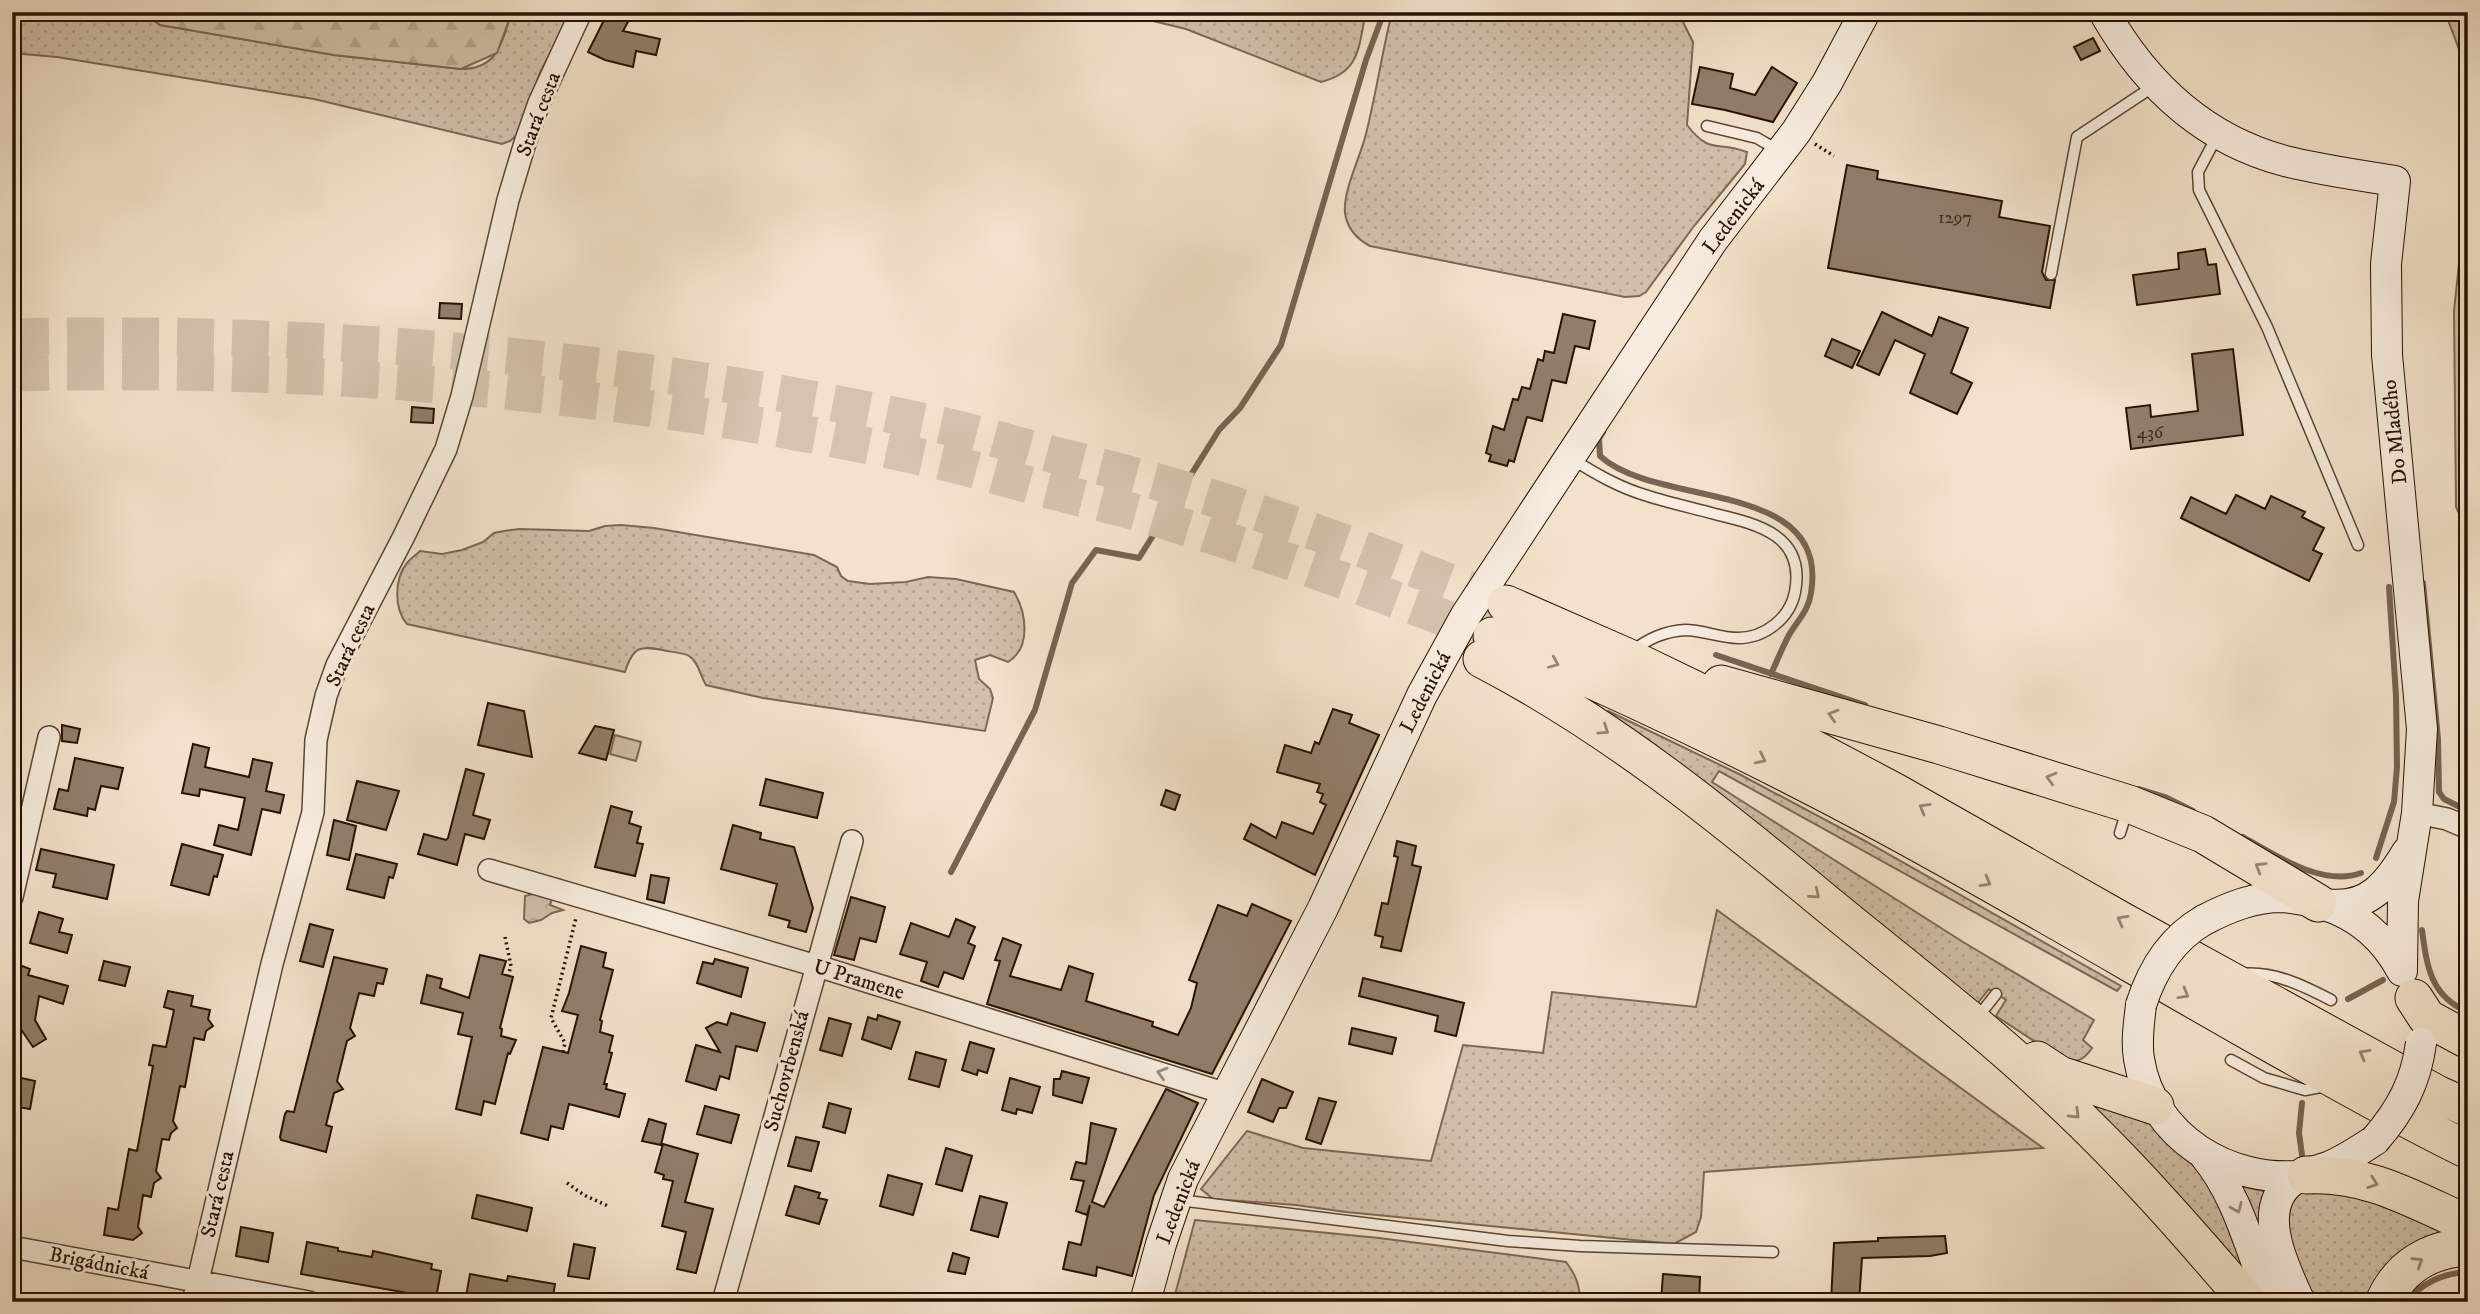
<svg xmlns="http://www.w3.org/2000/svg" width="2480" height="1314" font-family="'IM FELL DW Pica',serif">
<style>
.grass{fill:url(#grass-dots);stroke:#7c6856;stroke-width:2}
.forest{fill:url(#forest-firs);stroke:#7c6856;stroke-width:2}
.park{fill:url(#park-crowns);stroke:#7c6856;stroke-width:2}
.garden{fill:#d0bfa9;stroke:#7c6856;stroke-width:2}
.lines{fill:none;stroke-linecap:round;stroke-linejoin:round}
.stream{stroke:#786452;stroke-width:6}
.building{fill:#917e6b;stroke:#281203;stroke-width:2}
.motorway-tunnel{stroke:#d4c3ad;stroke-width:37;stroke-dasharray:37 18;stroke-linecap:butt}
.service-casing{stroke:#5a4635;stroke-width:13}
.minor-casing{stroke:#5a4635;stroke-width:24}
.secondary-casing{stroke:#281203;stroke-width:32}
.motorway-casing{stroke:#281203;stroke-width:39}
.path{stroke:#281203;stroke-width:3.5;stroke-dasharray:2 3.5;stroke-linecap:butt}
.service{stroke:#f7ecdd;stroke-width:10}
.minor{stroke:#f7ecdd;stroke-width:21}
.secondary{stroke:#f7ecdd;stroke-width:30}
.motorway{stroke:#f2e2cb;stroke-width:37}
.secondary-bridge-casing{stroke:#281203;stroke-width:32;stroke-linecap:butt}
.secondary-bridge{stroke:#f7ecdd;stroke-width:30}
.oneway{stroke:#978471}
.oneway2{stroke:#9a8a7b}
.labels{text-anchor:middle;stroke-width:6;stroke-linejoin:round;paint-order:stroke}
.number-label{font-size:18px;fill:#422d1d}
.street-label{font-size:21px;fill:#281203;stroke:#f7ecdd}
</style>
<defs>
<pattern id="grass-dots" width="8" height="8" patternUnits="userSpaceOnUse" patternTransform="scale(1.75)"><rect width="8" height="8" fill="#d0bfa9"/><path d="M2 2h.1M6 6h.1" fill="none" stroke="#b3a390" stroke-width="1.8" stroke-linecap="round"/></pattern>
<pattern id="forest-firs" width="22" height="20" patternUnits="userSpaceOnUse" patternTransform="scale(1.75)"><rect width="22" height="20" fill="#d0bfa9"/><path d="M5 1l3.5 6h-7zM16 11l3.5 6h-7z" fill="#b3a390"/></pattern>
<pattern id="park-crowns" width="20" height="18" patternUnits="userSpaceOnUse" patternTransform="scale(1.75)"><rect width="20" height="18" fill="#d0bfa9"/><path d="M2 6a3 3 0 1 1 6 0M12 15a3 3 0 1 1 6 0" fill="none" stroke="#b3a390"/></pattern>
</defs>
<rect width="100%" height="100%" fill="#f2e2cb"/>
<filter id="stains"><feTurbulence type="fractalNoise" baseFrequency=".00286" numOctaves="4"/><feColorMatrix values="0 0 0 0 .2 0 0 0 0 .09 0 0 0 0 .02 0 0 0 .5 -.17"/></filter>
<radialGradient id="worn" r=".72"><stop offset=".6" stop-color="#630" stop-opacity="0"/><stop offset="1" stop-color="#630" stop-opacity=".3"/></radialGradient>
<path class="grass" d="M12 12H143L160 25 334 55 461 69C499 69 501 42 512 12H571L540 73 516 136 510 141 502 144 314 99 57 57 12 53Z
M1116 12H1366C1358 47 1361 72 1321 82L1186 29Z
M1392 12H1678L1693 42 1687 125C1711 156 1716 140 1747 152L1745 164 1694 226 1646 292 1639 296 1625 297 1370 246C1357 239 1347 228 1345 213 1343 190 1360 158 1366 134 1376 94 1382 53 1392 12Z
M2445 12H2468V74L2465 65Z
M2468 178V533L2456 507 2454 311Z
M621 525 654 528 814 555 837 567 841 576 848 581 870 584 906 582 928 577 956 579 1014 592C1026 612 1032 647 1008 662L990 655 975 660 979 679 990 689 993 698 985 731 763 698 706 685C701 677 698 661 689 656 684 653 673 652 667 651 640 645 633 646 625 672L407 624C394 609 394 579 407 563 410 559 416 555 420 551L442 554 462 550 483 542 494 533 504 531 519 529 589 531 605 526Z
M1608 711 1741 775 1865 841 2121 986 2117 991 1719 771 1712 782 1963 942 2094 1020 2083 1040 2092 1048C2084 1060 2077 1063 2063 1060L1996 1016 2006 1000 1989 989 1977 1004 1604 718Z
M1717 910 2043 1148 1704 1172 1701 1217 1696 1232 1674 1244 1346 1212 1296 1205 1213 1199 1201 1189 1247 1131 1303 1148 1431 1161 1463 1045 1543 1053 1552 992 1696 1007Z
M2072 1091 2147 1119 2165 1141 2201 1172 2215 1189 2252 1279Z
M2235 1185 2273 1193 2280 1275Z
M2331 1187 2453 1225 2367 1302H2318L2313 1294 2305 1298 2284 1211 2299 1193Z
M1195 1220 1379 1238 1566 1262C1576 1275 1580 1286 1580 1302H1173Z"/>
<path class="forest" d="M143 12H512L497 53 461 69 334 55 160 25Z"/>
<path class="park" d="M536 893 552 899 550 905 563 910 552 913 541 920 529 923 524 919 525 896Z"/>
<path class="garden" d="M615 735 641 742 636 761 610 754Z"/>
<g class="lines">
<path class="stream" d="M1603 432 1599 438 1600 456C1658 509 1830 478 1811 593 1809 610 1797 621 1789 635 1782 648 1777 661 1771 674
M2423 583 2438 739 2439 792 2444 799 2468 811
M1716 655 1865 705
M2139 789 2165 797 2193 811
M2243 837C2276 856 2323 887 2361 873
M2376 858 2394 802 2397 767 2396 696 2389 587
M951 872 1035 710 1072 583 1096 550 1139 558 1219 430 1240 408 1281 345 1366 60 1384 12
M2422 930C2427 966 2430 996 2468 1012
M2348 999 2383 980
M2302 1103 2299 1133 2302 1155
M2406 1302C2421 1283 2444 1273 2468 1272"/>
</g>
<path class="building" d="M606 16 629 20 623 31 660 39 656 55 636 51 633 67 605 60 588 52Z
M2093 38 2100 51 2081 60 2074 47Z
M1700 67 1733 74 1730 88 1755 95 1772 67 1797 83 1773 122 1725 110 1692 104Z
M1847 165 1878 171 1877 179 2002 201 1999 217 2050 226 2042 272 2046 280H2055L2050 308 1828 268Z
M2205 249 2208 265 2216 264 2220 294 2137 305 2133 275 2179 269 2178 253Z
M440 303 462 304 461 319 439 318Z
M1882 312 1932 336 1939 317 1968 328 1951 373 1972 383 1957 414 1910 393 1925 354 1895 340 1879 375 1857 365Z
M1563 314 1595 321 1589 349 1575 346 1566 383 1552 380 1542 421 1527 417 1514 462 1509 460 1507 466 1489 461 1491 455 1486 453 1493 426 1504 430 1513 399 1518 400 1522 387 1530 389 1538 359 1543 361 1545 351 1554 353Z
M1832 339 1860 351 1852 368 1825 356Z
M2233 349 2243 435 2131 449 2126 408 2150 405 2151 417 2198 411 2192 354Z
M412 407 434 409 433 423 411 422Z
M2236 495 2265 509 2271 496 2305 512 2302 517 2324 528 2313 550 2322 554 2309 581 2181 518 2191 497 2226 514Z
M488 703 524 711 532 757 478 745Z
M1333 709 1352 715 1349 723 1379 735 1315 875 1244 839 1251 824 1276 838 1282 822 1313 834 1326 805 1320 802 1323 794 1317 792 1320 784 1277 772 1285 745 1311 753 1315 742 1319 744Z
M62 725 80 729 77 743 62 741Z
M595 726 614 730 606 760 579 753Z
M193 744 209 748 205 767 249 777 253 759 272 763 266 791 284 795 280 813 262 809 251 855 214 845 219 825 238 830 245 798 200 789 199 796 182 793Z
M75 758 123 768 118 789 101 786 95 810 88 808 87 816 54 809 59 789 68 791Z
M466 769 484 774 473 815 490 820 484 839 465 834 457 865 418 854 424 834 446 840 448 838Z
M766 779 823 793 817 818 760 805Z
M357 781 399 791 386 830 347 820Z
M1166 790 1180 795 1175 810 1161 805Z
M611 806 632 812 629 823 641 827 637 843 643 844 635 876 595 867Z
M334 820 356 826 349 860 327 855Z
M733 825 761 833 760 839 794 847 813 908 806 932 788 927 790 921 769 915 777 884 721 869Z
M1397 841 1416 846 1412 865 1421 867 1401 951 1381 947 1383 937 1375 935 1382 903 1388 904 1398 857 1394 856Z
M182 844 223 855 217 877 214 876 209 895 171 885Z
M41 849 114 865 107 899 53 887 56 874 36 870Z
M356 854 397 864 393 878 389 877 384 898 347 889Z
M651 875 669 878 664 903 647 899Z
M851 897 885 907 876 942 860 938 854 960 834 955Z
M1252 904 1291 921 1212 1074 987 1004 1000 961 995 960 1003 938 1021 945 1010 976 1061 990 1069 966 1093 974 1086 1001 1153 1022 1152 1026 1178 1035 1191 1008 1197 983 1189 980 1218 905 1247 916Z
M39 912 63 919 59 932 72 935 67 953 30 943Z
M956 919 975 927 968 943 975 946 963 979 944 972 938 987 921 981 927 962 900 954 911 923 949 937Z
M310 924 333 930 323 967 300 961Z
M581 946 606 953 603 967 613 970 600 1020 602 1021 600 1032 613 1036 609 1052 612 1053 604 1084H607L606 1089 625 1094 619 1117 569 1104 563 1129 551 1126 548 1140 521 1133 543 1047 568 1053 578 1015 562 1011 569 993Z
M480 955 506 961 502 974 513 977 500 1028 502 1029 501 1036 516 1040 510 1054 508 1053 495 1104 484 1101 481 1115 456 1109 472 1037 458 1034 463 1013 421 1003 427 975 442 979 440 988 469 998Z
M334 957 387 969 383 984 377 983 374 996 359 993 350 1028 355 1036 347 1041 337 1081 343 1089 334 1093 326 1125 332 1127 326 1152 281 1140 280 1137 285 1114 287 1111 294 1112Z
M715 959 748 968 741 997 697 983 703 962 713 964Z
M104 961 130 967 125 986 99 980Z
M12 962 30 969 28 975 68 986 63 1004 39 996 35 1020 46 1039 33 1047 18 1025 17 1001 21 989 12 1010Z
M1363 978 1464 1003 1456 1036 1435 1031 1438 1016 1359 996Z
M168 991 193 996 191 1006 210 1010 208 1019 213 1026 206 1031 204 1040 194 1038 185 1087 180 1086 173 1121 177 1128 171 1133 169 1140 162 1139 156 1171 161 1178 154 1183 151 1197 143 1195 138 1227 142 1233 133 1240 104 1235 108 1208 118 1210 129 1149 137 1151 153 1066 149 1065 153 1045 166 1047 174 1010 164 1007Z
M731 1013 765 1023 757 1051 736 1046 729 1079 720 1076 716 1090 686 1081 696 1045 720 1052 706 1028 717 1022 727 1025Z
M878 1015 900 1022 891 1049 862 1039 868 1017 877 1020Z
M829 1018 851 1024 842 1056 820 1050Z
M1352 1028 1396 1038 1392 1054 1349 1044Z
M970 1042 994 1049 987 1073 978 1070 977 1075 962 1070Z
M916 1052 946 1060 939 1087 909 1079Z
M1062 1071 1089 1078 1082 1103 1053 1095 1054 1079H1060Z
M12 1076 35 1081 30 1109 12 1106Z
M1010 1078 1040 1087 1032 1113 1017 1109 1016 1114 1002 1110Z
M1262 1079 1293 1092 1286 1108H1279L1273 1122 1248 1112Z
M1166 1089 1198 1103 1154 1195 1132 1276 1097 1267 1096 1276 1063 1269 1069 1242 1081 1245 1090 1205 1087 1215 1076 1211 1084 1181 1071 1179 1076 1162 1086 1164 1091 1123 1116 1129 1092 1202 1104 1207Z
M1319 1098 1336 1102 1321 1144 1306 1139Z
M829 1103 851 1109 845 1133 823 1127Z
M705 1106 739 1115 731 1143 697 1134Z
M649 1119 666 1124 661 1145 642 1141Z
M796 1137 819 1142 811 1171 788 1166Z
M663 1144 698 1154 685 1202 713 1209 696 1273 677 1269 686 1232 662 1226 673 1181 663 1179 664 1175 655 1172Z
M946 1148 972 1156 962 1191 936 1184Z
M888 1175 922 1184 913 1215 880 1206Z
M795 1186 820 1193 818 1198 827 1200 819 1224 786 1215Z
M477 1195 532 1208 527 1231 472 1218Z
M980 1196 1007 1203 998 1237 971 1230Z
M241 1227 273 1233 268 1262 236 1256Z
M1945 1236 1947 1253 1930 1256 1862 1258 1859 1302H1831L1834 1243 1878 1241V1238Z
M307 1242 338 1248V1251L372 1257 373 1251 432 1264 431 1269 441 1271 436 1298 301 1274Z
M574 1244 595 1248 589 1279 568 1276Z
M953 1253 969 1258 965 1274 948 1271Z
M470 1274 507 1281 508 1276 555 1284 552 1302H465Z
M1663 1274 1700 1277 1699 1302H1661Z"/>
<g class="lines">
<path class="motorway-tunnel" d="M12 337C322 330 632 357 935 424 973 432 1010 443 1047 453 1086 463 1126 473 1165 484 1281 517 1394 560 1506 604
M12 373C319 365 626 392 926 458 963 466 1000 477 1037 487 1078 498 1121 507 1162 520 1273 554 1383 594 1492 636"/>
<g class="service-casing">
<path id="service" d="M1707 126 1757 138 1779 151
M2217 136 2198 172 2199 190 2267 327 2358 545
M2051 274 2077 137 2154 86
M1572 459C1596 474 1620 488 1648 496 1670 503 1693 508 1715 514 1757 524 1806 535 1795 592 1790 618 1765 638 1738 638 1720 638 1703 630 1685 630 1666 631 1646 639 1632 652
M2120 833 2127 810
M2241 974C2274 971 2302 985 2331 1000
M1977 1018 1996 994
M2231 1060 2264 1078 2305 1090 2326 1086
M1179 1200 1508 1241 1580 1246 1773 1252"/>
</g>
<g class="minor-casing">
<path id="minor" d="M2417 813 2447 819 2468 828
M489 870 827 969 1227 1094
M12 897 49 737
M12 1247 309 1302
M193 1302 272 964 313 812 316 740 326 696 337 665 404 536 446 449 462 396 508 200 525 143 539 103 581 12
M723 1302 852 841"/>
</g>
<g class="secondary-casing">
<path id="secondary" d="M2104 12C2145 84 2202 139 2285 161 2321 170 2358 175 2395 181L2386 264 2387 355 2422 729 2417 813 2403 901 2402 968
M2325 905C2359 916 2385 939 2402 971
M2204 920C2229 907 2254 897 2282 897 2297 898 2311 902 2326 904 2368 910 2388 884 2407 852
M2141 1005C2139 1023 2136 1041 2139 1059 2151 1137 2230 1185 2306 1175
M2205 1156C2240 1199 2250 1252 2272 1302
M1145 1302 1161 1244 1183 1179 1323 908 1422 695 1466 615 1713 240 1796 132 1827 83 1865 12
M2300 1302C2285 1269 2254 1209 2292 1181 2303 1174 2316 1171 2328 1167 2345 1160 2360 1150 2375 1140"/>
</g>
<g class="motorway-casing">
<path id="motorway" d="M1506 604 1627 657 1782 732 1895 792 2122 921 2437 1094 2468 1108
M1492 636C1625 693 1754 754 1882 823 2012 893 2139 969 2268 1042 2334 1079 2400 1117 2468 1150
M1482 659C1609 725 1716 812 1826 903 1904 967 1984 1028 2057 1097 2126 1161 2187 1231 2248 1302
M1721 684 1939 745 2129 804 2203 834 2318 903
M2414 998 2427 1018 2468 1040
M2037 1060 2060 1075 2155 1106
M2306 1175C2368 1172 2412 1199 2468 1224
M2384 1302C2400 1266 2430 1249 2468 1247"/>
</g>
<path class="path" d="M1815 144 1834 156
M505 937 511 966 508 976
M563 1052 565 1043 551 1018 576 918
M567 1183 584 1195 608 1206"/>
<use href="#service" class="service"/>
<use href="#minor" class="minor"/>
<use href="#secondary" class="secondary"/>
<use href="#motorway" class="motorway"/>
<g class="secondary-bridge-casing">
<path id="secondary-bridge" d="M2141 1005C2152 970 2171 939 2204 920
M2375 1140C2401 1110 2416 1082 2421 1043"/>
</g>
<use href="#secondary-bridge" class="secondary-bridge"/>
</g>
<defs><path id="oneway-chevron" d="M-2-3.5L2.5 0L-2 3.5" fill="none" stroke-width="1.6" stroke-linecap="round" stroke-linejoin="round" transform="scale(1.75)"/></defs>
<g class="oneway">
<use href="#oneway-chevron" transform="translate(1554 663) rotate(23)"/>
<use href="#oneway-chevron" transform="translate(1833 715) rotate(-164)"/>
<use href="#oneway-chevron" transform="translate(1604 730) rotate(34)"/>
<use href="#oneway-chevron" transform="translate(1761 759) rotate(26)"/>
<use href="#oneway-chevron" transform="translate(2051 778) rotate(-164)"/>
<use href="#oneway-chevron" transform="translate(1924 808) rotate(-150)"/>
<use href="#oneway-chevron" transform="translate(2260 867) rotate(-149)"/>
<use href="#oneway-chevron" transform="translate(1986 882) rotate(30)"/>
<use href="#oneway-chevron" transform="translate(1815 894) rotate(40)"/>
<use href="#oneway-chevron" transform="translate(2122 920) rotate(-151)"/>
<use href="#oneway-chevron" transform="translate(2184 994) rotate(30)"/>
<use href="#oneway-chevron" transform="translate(2364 1054) rotate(-151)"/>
<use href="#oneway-chevron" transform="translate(2075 1114) rotate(45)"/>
<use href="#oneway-chevron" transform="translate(2373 1183) rotate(19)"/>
<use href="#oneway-chevron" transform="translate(2418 1262) rotate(-33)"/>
</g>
<g class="oneway2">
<use href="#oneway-chevron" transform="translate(1162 1073) rotate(-163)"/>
<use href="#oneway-chevron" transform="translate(2237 1208) rotate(66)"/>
</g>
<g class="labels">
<g class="number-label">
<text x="1955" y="223">1297</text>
<text x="2150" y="438">436</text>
</g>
<g class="street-label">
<text transform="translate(538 114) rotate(-69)" y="7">Stará cesta</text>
<text transform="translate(1733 216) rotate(-53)" y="7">Ledenická</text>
<text transform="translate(2394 432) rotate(-96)" y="7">Do Mladého</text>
<text transform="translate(350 645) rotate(-65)" y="7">Stará cesta</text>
<text transform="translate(1425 692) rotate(-63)" y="7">Ledenická</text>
<text transform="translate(859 979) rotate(17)" y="7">U Pramene</text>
<text transform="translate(786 1071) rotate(-75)" y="7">Suchovrbenská</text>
<text transform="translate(217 1194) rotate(-77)" y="7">Stará cesta</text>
<text transform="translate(1178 1202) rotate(-69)" y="7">Ledenická</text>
<text transform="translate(99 1263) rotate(11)" y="7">Brigádnická</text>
</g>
</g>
<rect width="2480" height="1314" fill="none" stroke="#f2e2cb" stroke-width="42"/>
<rect x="14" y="14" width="2452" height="1286" fill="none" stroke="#281203" stroke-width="3.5"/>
<rect x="21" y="21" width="2438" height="1272" fill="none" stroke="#281203" stroke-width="2"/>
<rect width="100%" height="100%" filter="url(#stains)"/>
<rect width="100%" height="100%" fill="url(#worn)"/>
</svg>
